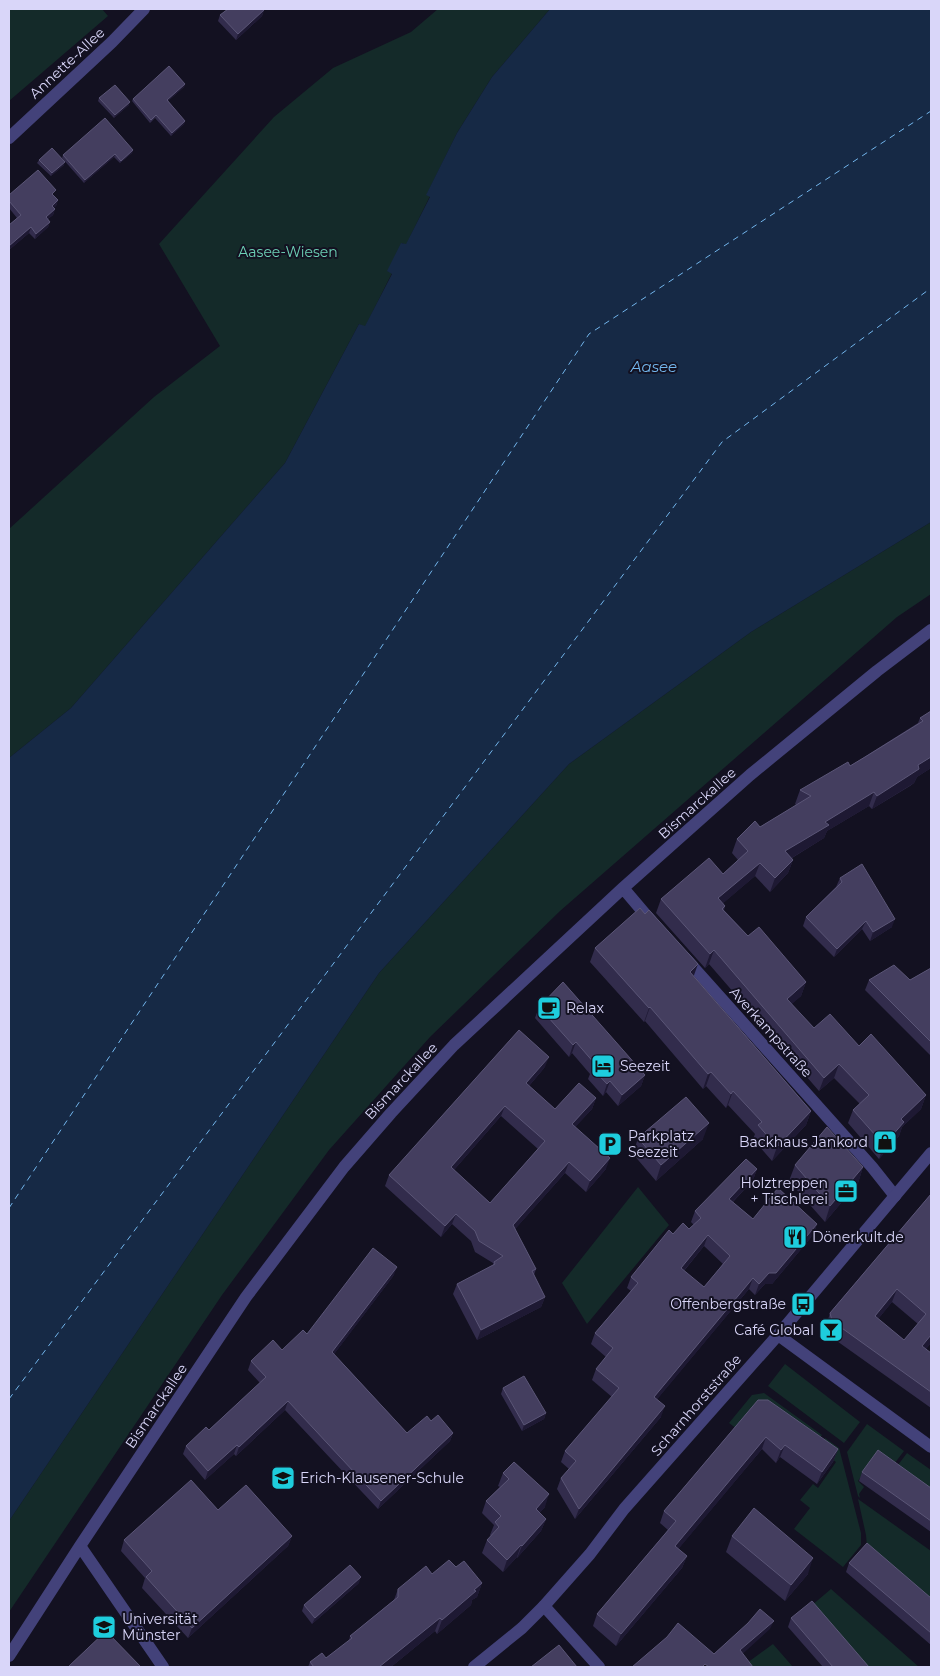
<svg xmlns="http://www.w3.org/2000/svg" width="940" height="1676" font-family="Montserrat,sans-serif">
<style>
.green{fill:#142a29}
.water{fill:#162945}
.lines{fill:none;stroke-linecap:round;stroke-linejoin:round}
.ferry{stroke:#72b5ec;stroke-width:1;stroke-dasharray:6 5;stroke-linecap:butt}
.minor{stroke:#43427a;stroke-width:12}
.tertiary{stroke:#43427a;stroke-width:12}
.wall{fill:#322c4c;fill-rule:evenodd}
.shaded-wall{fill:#1e1933}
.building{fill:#443e5f;stroke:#5b5677;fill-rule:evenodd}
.labels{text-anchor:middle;stroke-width:4;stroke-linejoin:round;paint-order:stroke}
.street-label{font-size:14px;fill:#d9d6f9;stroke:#131121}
.park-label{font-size:14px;fill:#6cd0b5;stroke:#131121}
.poi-label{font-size:14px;fill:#d9d6f9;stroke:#131121;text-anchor:start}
.water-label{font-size:15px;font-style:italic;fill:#72b5ec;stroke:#131121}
</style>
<rect width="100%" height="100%" fill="#131121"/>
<path class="green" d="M9 9H102L108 16 9 101Z
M438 9H550L492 77 457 133 427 194 430 196 406 245 402 243 388 271 392 273 365 327 359 324 285 463 71 708 9 758V529L154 397 220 346 159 244 274 117 333 68 411 32Z
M931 522V594L897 617 560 911 430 1037 329 1150 222 1295 9 1612V1521L379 973 569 764 751 632Z
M638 1187 669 1225 587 1324 562 1283Z
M785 1364 860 1422 844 1443 768 1386Z
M764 1393 822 1435 814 1446 737 1429 729 1423 752 1395Z
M867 1424 904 1451 891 1468 875 1457 858 1481 864 1487 859 1494 860 1498 858 1496 847 1452Z
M825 1438 839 1448 861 1533V1545L843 1567 794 1529 810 1508 800 1500 813 1484 818 1488 836 1462 817 1448Z
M907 1453 931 1470V1490L895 1469Z
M858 1499 931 1551V1602L867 1547 866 1535Z
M831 1589 919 1667H864L811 1606Z
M773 1644 793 1667H750L747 1663Z"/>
<path class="water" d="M550 9H931V522L751 632 569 764 379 973 9 1521V758L71 708 285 463 359 324 365 326 392 274 387 271 401 243 406 244 430 197 426 195 457 133 492 77Z"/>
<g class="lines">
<path class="ferry" d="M9 1208 589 334 931 111
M9 1399 722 442 931 288"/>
<path class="minor" d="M9 138 112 42 144 9
M623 888 651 921
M685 958 872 1167 895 1196
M778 1335 931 1447
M80 1546 163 1667
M544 1606 599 1667
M9 1656 80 1546 246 1297 344 1167 391 1113 454 1045 495 1007 623 888 750 775 877 671 931 630"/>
<path class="tertiary" d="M474 1667 522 1628 544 1606 590 1554 624 1509 778 1335 931 1153"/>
</g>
<path class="wall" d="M264 10 262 16 236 40 218 21 220 15Z
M185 84 184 87 168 101 185 121 184 124 171 136 155 118 150 123 132 101 133 99Z
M99 98 129 105 114 118 98 101Z
M133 150 132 153 120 163 114 157 84 183 62 158 63 155Z
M39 160 64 165 51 176 37 163Z
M9 195 54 196 58 200 56 206 53 208 55 209 53 215 48 219 50 222 48 227 35 239 29 233 9 250V225L17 218 9 208Z
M931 711V768L917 777 914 783 910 786 872 809 869 806 827 831 824 838 792 858 793 860 788 873 770 892 755 876 723 903 725 906 724 910 748 936 806 982 801 996 791 1004 814 1028 859 1046 926 1095 921 1109 902 1127 899 1136 879 1159 848 1123 853 1110 860 1104 834 1078 819 1091 709 964 705 968 656 913 661 899 723 874 738 860 732 853 737 839 760 827 796 805 795 804 800 790 850 766 918 723 920 718Z
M840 878 892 927 870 941 862 929 834 957 803 926 806 917 836 887Z
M595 948 694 976 811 1111 806 1125 772 1161 753 1139 755 1134 728 1105 726 1108 706 1086 703 1089 645 1021 644 1022 590 962Z
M931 968V1056L865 990 869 980H910Z
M539 1007 645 1075 641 1086 618 1106 606 1092 603 1096 588 1079 590 1074 572 1053 569 1057 535 1018Z
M545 1067 529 1086 555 1109 596 1098 592 1109 575 1127 606 1169 586 1192 565 1173 515 1229 536 1269 534 1275 545 1297 541 1307 477 1340 453 1294 457 1284 493 1265V1263L475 1252 471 1241 452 1224 441 1237 385 1186 389 1175ZM501 1116 538 1149 490 1203 454 1170Z
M638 1138 703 1139 656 1181 633 1154Z
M795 1165 863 1167 858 1183 825 1222 789 1181Z
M757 1169 753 1180 733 1202 753 1219 817 1224 813 1235 772 1284H765L755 1295 749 1289 657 1399 661 1417 575 1519 557 1489 561 1478 569 1469 561 1462 565 1451 612 1397 592 1380 596 1369 606 1357 591 1344 595 1333 631 1291 627 1288 631 1277 673 1234 689 1229 694 1225 691 1222 695 1211ZM704 1246 723 1264 704 1287 684 1271Z
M931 1194V1343L926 1349 931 1353V1408L827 1334 826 1326 830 1313ZM892 1302 918 1324 904 1340 878 1319Z
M394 1275 334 1354 407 1433 431 1421 453 1433 450 1441 378 1509 285 1410 236 1456 234 1454 205 1480 183 1454 186 1446 209 1430 260 1383 248 1370 251 1361 282 1350Z
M503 1388 546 1413 544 1419 522 1431 501 1394Z
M758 1400 838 1449 833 1462 817 1484 780 1457 776 1463 762 1449 678 1549 687 1556 682 1568 616 1646 593 1626 597 1614 668 1530 660 1523 664 1511Z
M862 1472 931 1488V1532L859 1481Z
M503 1473 545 1507 539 1513 546 1519 541 1531 517 1558V1557L503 1572 482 1553 487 1540 491 1536 490 1535 494 1525 482 1513 486 1501 500 1487 498 1486Z
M218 1510 292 1536 288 1546 188 1638 142 1588 145 1578 121 1551 124 1540Z
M732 1536 808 1574 785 1601 726 1552Z
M849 1563 931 1598V1645L846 1572Z
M456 1567 482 1583 477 1597 472 1600 471 1605 437 1634 435 1631 391 1667H308L310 1662 326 1658 349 1641 350 1636 394 1600 398 1589 432 1574Z
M359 1583 312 1624 302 1611 304 1605Z
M791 1618 869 1667H823L788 1627Z"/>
<path class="shaded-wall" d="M264 10 262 16 236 40 238 34Z
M185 84 184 87 166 103 167 100Z
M130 102 129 105 114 118 115 115Z
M185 121 184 124 171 136 172 133Z
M133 150 132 153 120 163 121 161Z
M115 154 114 157 84 183 85 180Z
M65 162 64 165 51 176 52 173Z
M58 200 56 206 50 211 52 206Z
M55 209 53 215 44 222 46 217Z
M50 222 48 227 35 239 36 234Z
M31 227 29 233 9 250V246Z
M931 757V768L917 777 914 783 872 809 877 796 918 765Z
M874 792 869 806 827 831 824 838 780 865 785 851 825 822Z
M793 860 788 873 770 892 775 878Z
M760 863 755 876 713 912 718 898Z
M895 919 892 927 870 941 873 932Z
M866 921 862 929 834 957 837 949Z
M714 950 709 964 705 968 710 954Z
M698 964 693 978 690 972Z
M806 982 801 996 782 1013 787 999Z
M650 1007 645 1021 644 1022 649 1008Z
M576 1042 572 1053 569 1057 573 1045Z
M549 1057 545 1067 522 1094 526 1083Z
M839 1064 834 1078 819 1091 824 1078Z
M711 1072 706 1086 703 1089 708 1074Z
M645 1075 641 1086 618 1106 622 1095Z
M610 1081 606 1092 603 1096 607 1084Z
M733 1091 728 1105 726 1108 731 1094Z
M926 1095 921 1109 902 1127 899 1136 879 1159 884 1145 901 1119Z
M596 1098 592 1109 568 1135 572 1124Z
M505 1106 501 1116 447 1178 451 1167Z
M811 1111 806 1125 772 1161 777 1147Z
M709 1123 703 1139 656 1181 661 1165Z
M610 1158 606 1169 586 1192 590 1181Z
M569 1162 565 1173 509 1236 513 1225Z
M863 1167 858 1183 825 1222 830 1206Z
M757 1169 753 1180 725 1210 729 1199Z
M456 1214 452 1224 441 1237 445 1226Z
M817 1224 813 1235 772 1284H765L755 1295 759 1284 769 1273Z
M708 1235 704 1246 677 1279 681 1268Z
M397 1267 394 1275 329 1361 332 1352Z
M753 1278 749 1289 650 1408 654 1397Z
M897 1289 892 1302 870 1329 875 1316Z
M545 1297 541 1307 477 1340 481 1330Z
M931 1335V1343L917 1359 922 1346Z
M288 1401 285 1410 236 1456 239 1447Z
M665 1406 661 1417 575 1519 579 1509Z
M546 1413 544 1419 522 1431 524 1425Z
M453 1433 450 1441 378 1509 381 1501Z
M766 1437 762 1449 671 1558 675 1546Z
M237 1445 234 1454 205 1480 208 1471Z
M785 1445 780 1457 776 1463 781 1450Z
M838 1449 833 1462 817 1484 822 1472Z
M549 1494 545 1507 531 1522 536 1509Z
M546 1519 541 1531 517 1558 522 1546Z
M292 1536 288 1546 188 1638 192 1628Z
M521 1545 517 1557 503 1572 507 1560Z
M687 1556 682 1568 616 1646 621 1634Z
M813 1558 808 1574 785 1601 791 1585Z
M361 1577 359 1583 312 1624 315 1618Z
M482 1583 477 1597 472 1600 471 1605 437 1634 442 1620 474 1590Z
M440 1618 435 1631 391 1667H379Z
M774 1621 770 1629 737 1659 740 1650Z"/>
<path class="building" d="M228 9H263L264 10 238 34 220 15Z
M169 66 185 84 167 100 185 121 172 133 156 115 151 120 133 99Z
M115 85 130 102 115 115 99 98Z
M105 118 133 150 121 161 115 154 85 180 63 155Z
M52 148 65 162 52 173 39 160Z
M38 170 56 190 52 194 58 200 52 206 55 209 46 217 50 222 36 234 31 227 9 246V225L21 215 9 201V195Z
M931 711V757L918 765 919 769 877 796 874 792 825 822 829 825 785 851 793 860 775 878 760 863 718 898 725 906 722 909 748 936 759 927 806 982 787 999 814 1028 830 1014 859 1046 871 1034 926 1095 901 1119 904 1122 884 1145 853 1110 869 1095 839 1064 824 1078 714 950 710 954 661 899 709 858 723 874 748 851 737 839 755 821 760 827 811 796 800 790 848 762 850 766 865 757 923 721 920 718Z
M862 864 895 919 873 932 866 921 837 949 806 917 842 882 840 878Z
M640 908 645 914 649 910 698 964 690 972 811 1111 777 1147 758 1125 762 1122 733 1091 731 1094 711 1072 708 1074 650 1007 649 1008 595 948Z
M894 965 910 980 931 968V1042L869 980Z
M563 982 645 1075 622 1095 610 1081 607 1084 592 1068 595 1064 576 1042 573 1045 539 1007Z
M519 1030 549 1057 526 1083 555 1109 579 1083 596 1098 572 1124 610 1158 590 1181 569 1162 513 1225 536 1269 532 1271 545 1297 481 1330 457 1284 495 1264 494 1262 503 1256 479 1241 475 1231 456 1214 445 1226 389 1175ZM505 1106 545 1141 490 1203 451 1167Z
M686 1097 709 1123 661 1165 638 1138Z
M827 1127 863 1167 830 1206 795 1165Z
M746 1159 757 1169 729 1199 753 1219 778 1188 817 1224 776 1273H769L759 1284 753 1278 654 1397 665 1406 579 1509 561 1478 576 1461 565 1451 619 1388 596 1369 613 1348 595 1333 638 1283 631 1277 669 1230 673 1234 683 1223 689 1229 701 1218 695 1211ZM708 1235 730 1256 704 1287 681 1268Z
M931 1194V1335L922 1346 931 1353V1392L832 1321 830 1313ZM897 1289 926 1314 904 1340 875 1316Z
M373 1248 397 1267 332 1352 407 1433 427 1416 431 1421 438 1415 453 1433 381 1501 288 1401 239 1447 237 1445 208 1471 186 1446 206 1427 209 1430 266 1377 251 1361 273 1340 282 1350 303 1330 307 1334Z
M524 1376 546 1413 524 1425 503 1388Z
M758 1400H768L838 1449 822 1472 785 1445 781 1450 766 1437 675 1546 687 1556 621 1634 597 1614 676 1521 664 1511Z
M878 1450 931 1488V1521L862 1472Z
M514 1462 549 1494 536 1509 546 1519 522 1546 521 1545 507 1560 487 1540 499 1527 495 1522 501 1516 486 1501 509 1479 503 1473Z
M191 1480 218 1510 246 1485 292 1536 192 1628 146 1577 152 1571 124 1540Z
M754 1508 813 1558 791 1585 732 1536Z
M867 1543 931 1598V1633L849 1563Z
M449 1560 456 1567 464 1561 482 1583 474 1590 476 1591 442 1620 440 1618 379 1667H314L310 1662 322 1653 326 1658 352 1638 350 1636 398 1597V1589L426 1566 432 1574Z
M350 1565 361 1577 315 1618 304 1605Z
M812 1601 869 1667H833L791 1618Z
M760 1609 774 1621 740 1650 753 1667H709L705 1664 702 1667H632L667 1637 678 1623 714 1654 748 1623Z
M106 1631 141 1667H68Z
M559 1645 577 1667H531Z"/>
<defs>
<g id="cafe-square" transform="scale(1.25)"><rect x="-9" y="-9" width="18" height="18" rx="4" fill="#1ecddd" stroke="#131121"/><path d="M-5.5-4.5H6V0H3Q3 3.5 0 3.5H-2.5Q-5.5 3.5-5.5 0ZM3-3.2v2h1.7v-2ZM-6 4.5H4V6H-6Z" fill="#111"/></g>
<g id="hotel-square" transform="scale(1.25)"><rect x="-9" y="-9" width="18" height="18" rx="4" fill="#1ecddd" stroke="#131121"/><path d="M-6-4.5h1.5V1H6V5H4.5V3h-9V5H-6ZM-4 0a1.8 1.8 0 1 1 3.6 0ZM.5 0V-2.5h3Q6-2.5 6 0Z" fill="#111"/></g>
<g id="shop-square" transform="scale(1.25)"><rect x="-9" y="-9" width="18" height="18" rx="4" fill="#1ecddd" stroke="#131121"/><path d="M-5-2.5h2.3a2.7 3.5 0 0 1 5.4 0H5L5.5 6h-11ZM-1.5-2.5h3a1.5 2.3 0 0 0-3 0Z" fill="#111"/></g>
<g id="parking-square" transform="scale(1.25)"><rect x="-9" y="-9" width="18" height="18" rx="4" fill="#1ecddd" stroke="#131121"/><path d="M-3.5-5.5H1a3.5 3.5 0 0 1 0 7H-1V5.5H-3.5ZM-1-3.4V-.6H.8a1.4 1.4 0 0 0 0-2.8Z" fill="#111"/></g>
<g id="office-square" transform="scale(1.25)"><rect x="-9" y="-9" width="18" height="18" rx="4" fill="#1ecddd" stroke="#131121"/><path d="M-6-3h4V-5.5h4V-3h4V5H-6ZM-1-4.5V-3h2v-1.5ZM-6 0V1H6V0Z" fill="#111"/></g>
<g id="restaurant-square" transform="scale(1.25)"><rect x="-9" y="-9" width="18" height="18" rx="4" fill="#1ecddd" stroke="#131121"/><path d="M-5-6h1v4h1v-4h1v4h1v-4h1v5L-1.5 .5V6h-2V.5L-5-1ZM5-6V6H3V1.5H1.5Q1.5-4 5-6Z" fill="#111"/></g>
<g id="bus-square" transform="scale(1.25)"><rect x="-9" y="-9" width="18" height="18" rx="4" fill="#1ecddd" stroke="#131121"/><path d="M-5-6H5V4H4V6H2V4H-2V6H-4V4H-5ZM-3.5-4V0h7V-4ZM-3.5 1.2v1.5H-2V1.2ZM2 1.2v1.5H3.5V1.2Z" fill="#111"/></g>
<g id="bar-square" transform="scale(1.25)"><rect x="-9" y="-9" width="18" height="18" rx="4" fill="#1ecddd" stroke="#131121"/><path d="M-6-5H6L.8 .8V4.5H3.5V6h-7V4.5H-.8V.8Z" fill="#111"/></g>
<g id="school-square" transform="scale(1.25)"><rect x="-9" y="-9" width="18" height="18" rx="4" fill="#1ecddd" stroke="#131121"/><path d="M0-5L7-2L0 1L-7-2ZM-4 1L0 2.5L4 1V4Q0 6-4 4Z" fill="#111"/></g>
<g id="university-square" transform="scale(1.25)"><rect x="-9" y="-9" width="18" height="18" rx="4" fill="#1ecddd" stroke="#131121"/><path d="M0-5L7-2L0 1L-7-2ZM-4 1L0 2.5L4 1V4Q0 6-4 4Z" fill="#111"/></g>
</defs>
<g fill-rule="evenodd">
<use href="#cafe-square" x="549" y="1008"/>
<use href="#hotel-square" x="603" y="1066"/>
<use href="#shop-square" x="885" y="1142"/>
<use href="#parking-square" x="610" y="1144"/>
<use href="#office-square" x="846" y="1191"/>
<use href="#restaurant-square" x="795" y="1237"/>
<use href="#bus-square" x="803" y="1304"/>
<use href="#bar-square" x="831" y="1330"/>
<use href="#school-square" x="283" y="1478"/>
<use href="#university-square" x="104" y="1627"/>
</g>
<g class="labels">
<g class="street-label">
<text transform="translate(67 63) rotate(-43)" y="5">Annette-Allee</text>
<text transform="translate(697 803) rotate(-42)" y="5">Bismarckallee</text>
<text transform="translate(771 1032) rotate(48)" y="5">Averkampstraße</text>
<text transform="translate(401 1081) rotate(-47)" y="5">Bismarckallee</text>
<text transform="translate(696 1405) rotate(-49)" y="5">Scharnhorststraße</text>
<text transform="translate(156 1406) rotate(-56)" y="5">Bismarckallee</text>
</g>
<g class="park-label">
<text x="288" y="257">Aasee-Wiesen</text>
</g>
<g class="poi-label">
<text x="566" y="1013">Relax</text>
<text x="620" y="1071">Seezeit</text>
<text x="628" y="1141">Parkplatz<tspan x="628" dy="16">Seezeit</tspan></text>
<text x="868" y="1147" text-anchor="end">Backhaus Jankord</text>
<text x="828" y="1188" text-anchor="end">Holztreppen<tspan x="828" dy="16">+ Tischlerei</tspan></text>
<text x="812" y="1242">Dönerkult.de</text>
<text x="786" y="1309" text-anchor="end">Offenbergstraße</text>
<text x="814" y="1335" text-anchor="end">Café Global</text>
<text x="300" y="1483">Erich-Klausener-Schule</text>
<text x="122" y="1624">Universität<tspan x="122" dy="16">Münster</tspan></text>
</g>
<g class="water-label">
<text x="654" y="372">Aasee</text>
</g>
</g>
<rect width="940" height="1676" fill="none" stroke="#d9d6f9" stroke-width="20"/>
</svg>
